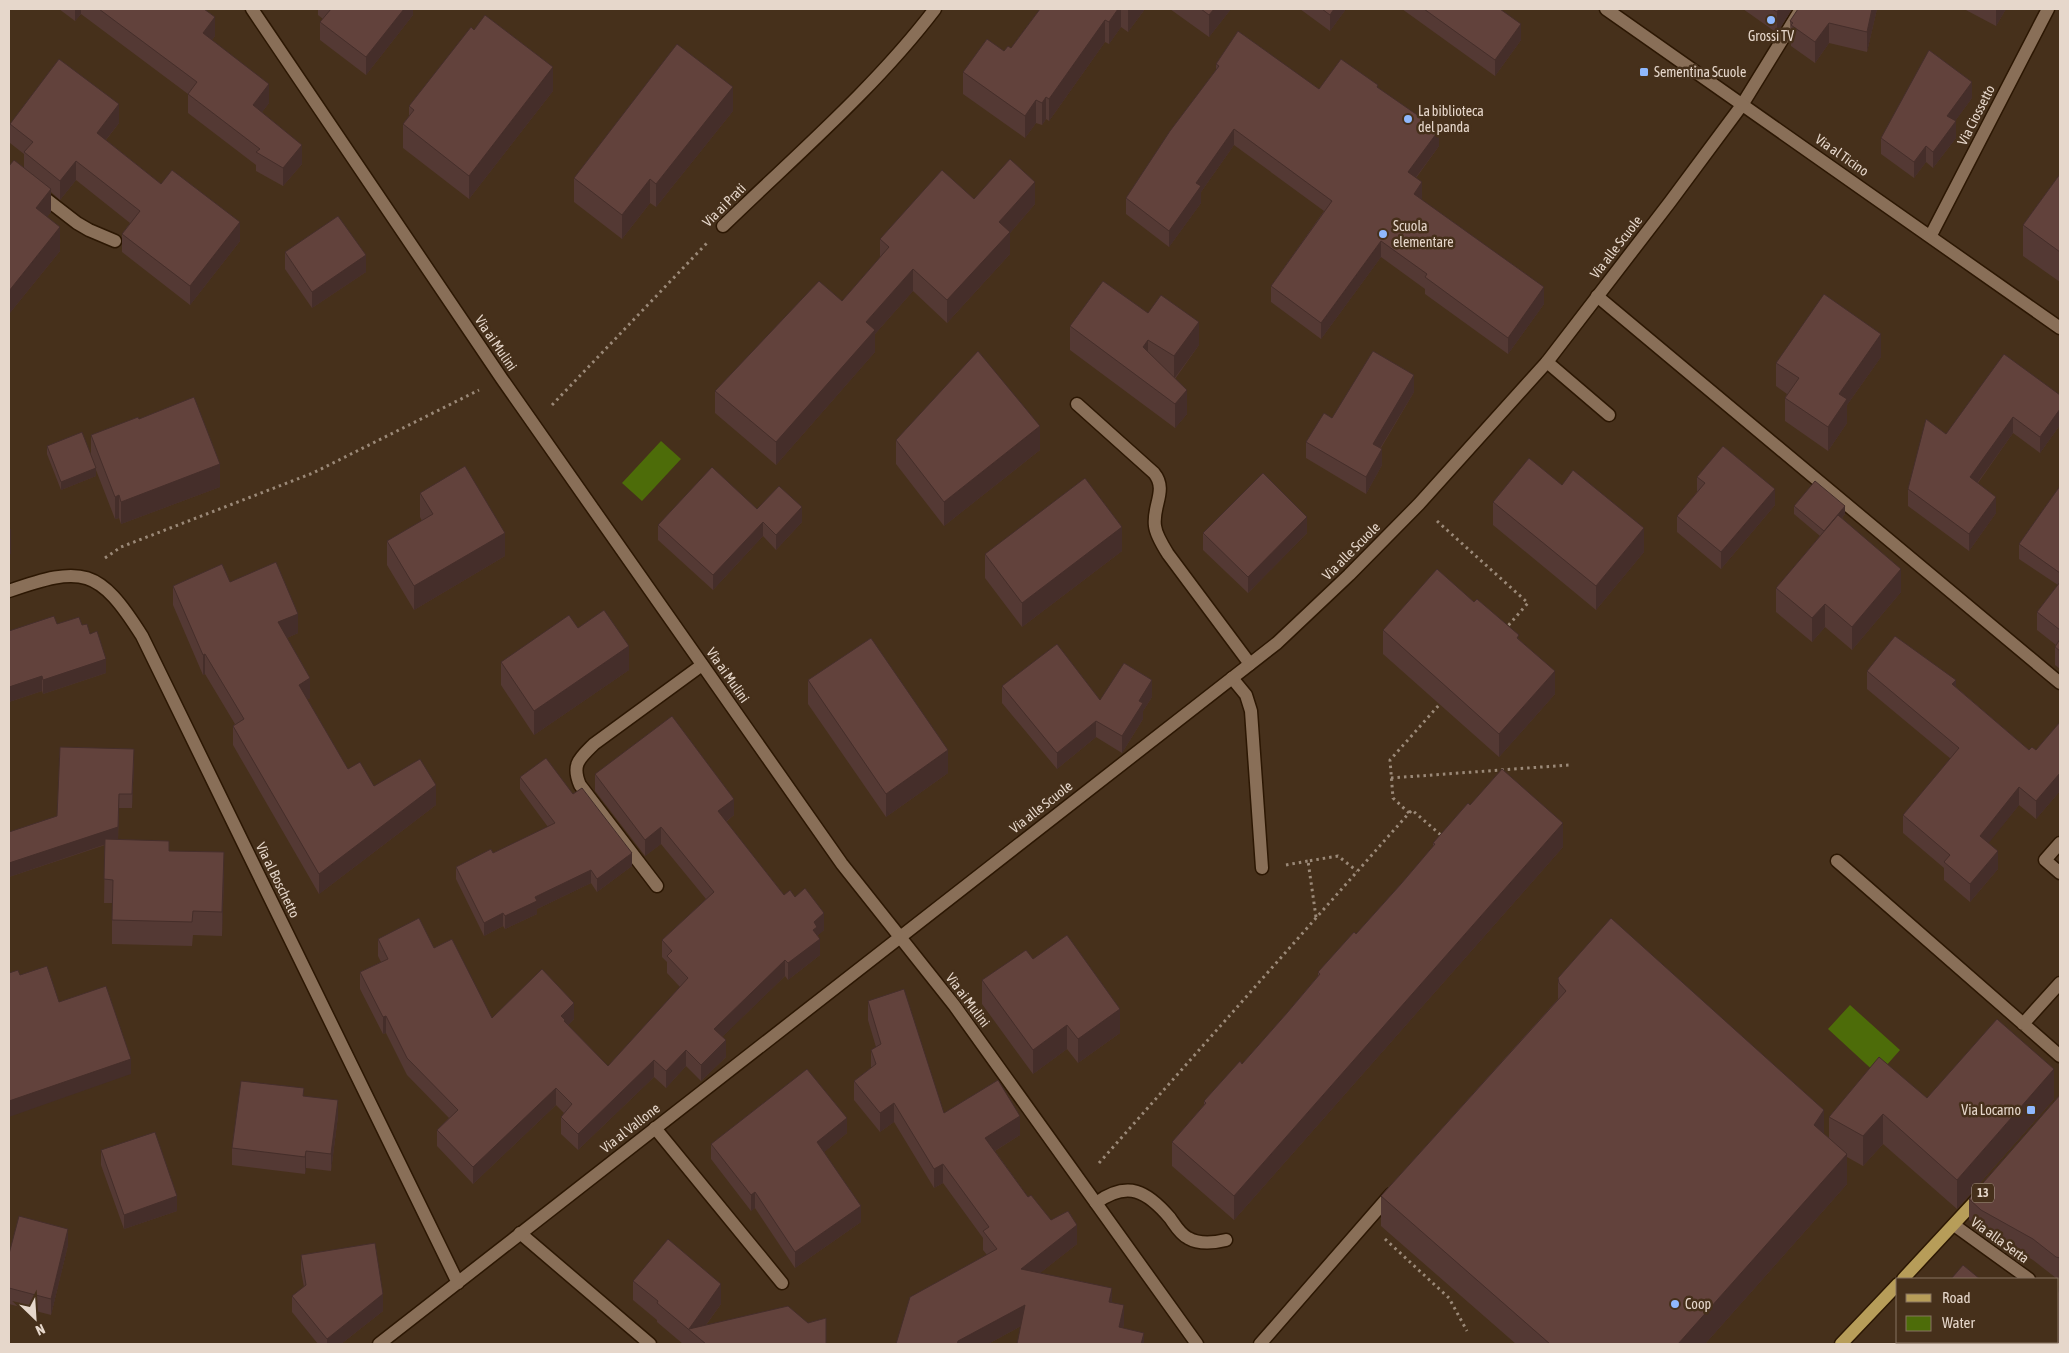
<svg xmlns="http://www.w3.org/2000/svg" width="2069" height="1353" font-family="'Asap Condensed',sans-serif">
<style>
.water{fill:#4d6c09}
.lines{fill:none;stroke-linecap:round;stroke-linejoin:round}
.lane-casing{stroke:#2c1703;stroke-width:15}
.street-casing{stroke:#2c1703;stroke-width:15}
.primary-casing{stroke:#2c1703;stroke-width:15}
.path{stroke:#9b8978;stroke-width:3;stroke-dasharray:2.5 4;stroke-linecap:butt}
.lane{stroke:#896f58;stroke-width:12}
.street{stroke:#896f58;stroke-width:12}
.primary{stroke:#b79d59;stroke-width:12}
.wall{fill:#543934}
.shaded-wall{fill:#452e2a}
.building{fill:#62423c;stroke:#452e2a}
.poi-dot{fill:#8fb8fd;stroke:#46301b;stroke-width:2}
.labels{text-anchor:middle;stroke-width:5;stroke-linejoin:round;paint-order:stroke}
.shield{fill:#46301b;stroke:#b6a596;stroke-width:1}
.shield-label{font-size:12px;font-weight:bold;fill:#e6d7cb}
.poi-label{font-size:14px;fill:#e6d7cb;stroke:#46301b;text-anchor:start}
.street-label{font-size:14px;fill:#e6d7cb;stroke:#46301b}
</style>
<rect width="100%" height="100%" fill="#46301b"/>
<path class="water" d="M661 441 681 459 642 501 622 483Z
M1850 1005 1900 1050 1878 1075 1828 1029Z"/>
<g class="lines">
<g class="lane-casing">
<path id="lane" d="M1742 105 1801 9
M37 192 77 223 89 230 115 241
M1597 296 2060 683
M1547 362 1609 415
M1077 404 1154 473C1168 490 1152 506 1155 526 1156 535 1163 546 1168 554L1250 664
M1232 678 1246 695 1251 711 1262 868
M2060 843 2045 860 2060 873
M1837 861 2060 1056
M657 886 580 785C571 764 580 758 594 744L702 665
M2023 1024 2060 983
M655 1128 782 1283
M1096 1203C1128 1180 1147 1191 1170 1218 1175 1225 1180 1234 1188 1238 1200 1245 1214 1243 1226 1240
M520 1233 650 1344
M1260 1344 1391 1194"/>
</g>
<g class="street-casing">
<path id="street" d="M252 9 502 379 842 864 954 1005 1197 1344
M1606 9 2060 328
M723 226C795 156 874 89 935 9
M1931 235 2048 9
M9 591C83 565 99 568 142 636L458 1283
M1954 1225 2029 1279
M379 1344 1277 643 1349 575 1419 504 1547 362 1670 202 1742 105"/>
</g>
<g class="primary-casing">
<path id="primary" d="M1903 1279 1979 1197
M1841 1344 1898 1284"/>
</g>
<path class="path" d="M552 405 707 243
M1437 521 1528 603 1506 628
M105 558 121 547 313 473 479 390
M1391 778 1569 765
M1409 813 1393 798 1390 760 1439 705
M1286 865 1308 861
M1316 917 1308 861 1338 856 1357 871
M1099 1163 1409 813 1412 810 1442 836
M1385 1239 1449 1298 1467 1331"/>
<use href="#lane" class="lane"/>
<use href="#street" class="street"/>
<use href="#primary" class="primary"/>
</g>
<path class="wall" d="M59 9H204L215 36 212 40 269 103 262 112 302 164 283 186 256 171V165L188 113V94L81 14 75 21Z
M318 9H413V15L366 75 320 40V22L323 19 318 15Z
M1040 9H1145L1128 32 1121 27 1109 44 1105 42 1049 121 1046 119 1042 125 1036 123 1025 138 963 94V72L1004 51 1011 48Z
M1170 9H1231L1209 37Z
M1300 9H1346L1330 31Z
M1402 9H1500L1521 40 1495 76Z
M1743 9H1792L1777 33Z
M1877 9 1867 52 1829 43 1815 63 1791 46 1790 21Z
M1964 9H2006L1996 26Z
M1216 64 1319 89 1378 88 1439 146 1416 178 1422 199V200L1544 304 1508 354 1425 294V289L1381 257 1321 339 1271 302V286L1324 211 1234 145 1201 192V203L1169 247 1126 214V198L1216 71Z
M553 91 469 199 403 148V124L409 116V106Z
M1972 98 1955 121 1956 138 1933 168 1926 162 1914 178 1881 154V138Z
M733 111 656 207 650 203 622 239 574 202V178Z
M119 123 106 140 161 184 240 241 190 305 122 252V234L130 223 76 180 60 200 51 192V212L47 217 60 251 9 314V166L24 168V154L10 143V124Z
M2060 174V282L2023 256V225Z
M974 199 1035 204 1010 233V254L947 323 913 291 875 334V352L776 465 715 413V391L842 301 880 258V239Z
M285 252 366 272 312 308 285 269Z
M1148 313 1199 345 1175 379 1187 414 1175 428 1070 350V326Z
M1881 357 1847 405V423L1828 451 1785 421V398L1787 394 1776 386V363Z
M1414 392 1381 448 1382 465 1366 494 1306 458V442L1332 418Z
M2060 395V425L2040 453 2013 433 1978 483 1996 513 1969 551 1908 506V489L1946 434Z
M139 419 220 487 121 524 119 518 115 519 96 470V476L61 490 47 454V446L91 454V435Z
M896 440 1040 450 944 526 896 464Z
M1697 477 1775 505 1721 569 1677 532V516L1697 492Z
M1562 485 1644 552 1596 610 1493 525V502Z
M2060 486V669L2055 665V647L2056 645 2037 630V612L2058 585 2019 559V544Z
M420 493 505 556 414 610 387 565V541L422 521 420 517Z
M1794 506 1845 514 1842 518 1901 592 1852 650 1825 627 1812 642 1776 612V588L1820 536 1794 514Z
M757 509 802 522 776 550 763 536 713 590 658 540V525Z
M1203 533H1307L1248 593 1203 550Z
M1122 551 1022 627 985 578V554Z
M173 586 298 633 287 638 310 698 307 700 348 769 374 786 436 805 319 894 233 745V726L235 724 205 674 203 675 173 605Z
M1474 602 1519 639 1555 694 1499 757 1383 654V630Z
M57 624 82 625 90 634 106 673 43 694 42 691 9 702Z
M578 628 629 670 534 735 501 685V662Z
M1867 671 1956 687 2029 750H2036L2060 722V791L2036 819 2019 805 1988 843 1998 869 1970 902 1944 880V868L1903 833V815L1951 759 1867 689Z
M808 680 948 773 886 817 808 704Z
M1002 686 1100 700 1152 697 1143 711V719L1122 753 1096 737 1057 769 1002 703Z
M134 763 132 808H119L118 840 169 851 224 875 222 936 193 935 192 946 112 944V903H104L105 845 9 877 57 816Z
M595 774 734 815 726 822 784 895 795 897 824 930 818 935 820 955 788 980 785 976 722 1037 726 1057 701 1081 686 1066 666 1088 654 1077 578 1150 561 1134V1117L564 1113 556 1105 473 1184 437 1146V1130L449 1118 407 1075 386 1033 383 1034 360 989V972L381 962 378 956V939L434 948 492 1018 574 1019 568 1025 608 1066 680 987 667 973V962L662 957V940L706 899 661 844 645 856 595 791Z
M520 777 573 794 632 866 597 892 591 883 537 909V914L505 929 503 926 484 936 456 879V867L493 853 548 827 520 789Z
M1470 805 1563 847 1234 1220 1172 1166V1142L1204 1105V1101L1242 1064 1287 1013 1318 976V972L1356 934 1401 884 1433 847V843Z
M1033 959 1120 1033 1078 1063 1067 1049 1033 1074 982 1004V980Z
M1558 978 1824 1134 1829 1138V1117L1927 1098 2054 1099 1957 1209 1883 1144 1863 1166 1847 1157V1184L1705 1344H1516L1381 1226V1196L1558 999Z
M868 1001 944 1113 1020 1135 995 1151 1028 1197 1051 1220 1077 1244 1040 1273 1112 1303 1124 1324 1123 1328 1144 1344 1021 1326 988 1344H896L987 1255 983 1250V1238L943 1183 934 1188 894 1122 880 1132 854 1100V1081L871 1068V1050L876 1047 868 1020Z
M2060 1095V1280L2056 1278 2033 1260 1981 1231 1969 1220V1199Z
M304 1096 338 1116 331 1171 306 1168 305 1174 232 1165V1148Z
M847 1133 824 1152 861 1222 795 1268 755 1208 751 1211 711 1159V1144Z
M101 1150 177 1211 124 1229 101 1165Z
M68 1245 51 1315 9 1304V1254Z
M301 1255 383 1311 341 1344H318L292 1312V1296L304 1287 301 1271Z
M633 1281 721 1304 706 1325 808 1323 826 1318V1344H683L657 1322V1320L633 1300Z
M1916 1342H2058L2060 1344H1919Z"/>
<path class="shaded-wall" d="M75 9H81V14L75 21Z
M404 9H413V15L366 75V57Z
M1118 9H1121V27L1109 44V22Z
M1128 9H1145L1128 32Z
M1214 9H1231L1209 37V15Z
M1334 9H1346L1330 31V15Z
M1779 9H1792L1777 33V12Z
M1872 9H1877L1867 52V32Z
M1996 9H2006L1996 26Z
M215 17V36L203 52V33Z
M1105 20V42L1049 121V99Z
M1829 23V43L1815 63V42Z
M1521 24V40L1495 76V60Z
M553 67V91L469 199V176Z
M1972 82V98L1947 132V116Z
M269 84V103L253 124V105Z
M733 87V111L656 207V184Z
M1046 97V119L1042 125V103Z
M1036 100V123L1025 138V116Z
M119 104V123L97 151V133Z
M1956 121V138L1933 168V152Z
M1234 129V145L1201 192V203L1169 247V231L1196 183Z
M1439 130V146L1408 188V172Z
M302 145V164L283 186V168Z
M1926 146V162L1914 178V162Z
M76 161V180L60 200V181Z
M650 179V203L622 239V215Z
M1035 182V204L1010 233V254L947 323V300L999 222Z
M1422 182V199L1414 210V194Z
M51 189V212L36 231V208Z
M240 222V241L190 305V286Z
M60 227V251L9 314V291Z
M1381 241V257L1321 339V323Z
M366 255V272L312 308V292Z
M913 269V291L875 334V352L776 465V442L866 322Z
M1544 287V304L1508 354V338Z
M1199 322V345L1174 379V356Z
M1881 334V357L1847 405V423L1828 451V427L1839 394Z
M1148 340V364L1143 347Z
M1414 375V392L1373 460V444Z
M1187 390V414L1175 428V404Z
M2060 409V425L2040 453V437Z
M2013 417V433L1970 493V477Z
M1040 426V450L944 526V502Z
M1382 449V465L1366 494V477Z
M220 464V487L121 524V502Z
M96 468V476L61 490V482Z
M1775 489V505L1721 569V552Z
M119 495V518L115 519V497Z
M1996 497V513L1969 551V534Z
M1845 506V514L1825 539V531Z
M802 507V522L776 550V535Z
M1307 517V533L1248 593V577Z
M763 522V536L713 590V575Z
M1122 527V551L1022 627V603Z
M1644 528V552L1596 610V586Z
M9 529H11V554L9 555Z
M505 533V556L414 610V586Z
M1901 569V592L1852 650V627Z
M1825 604V627L1812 642V618Z
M298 614V633L278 642V622Z
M629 646V670L534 735V711Z
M205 654V674L203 675V655Z
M106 659V673L43 694V680Z
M1555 671V694L1499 757V734Z
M42 676V691L9 702V687Z
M310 678V698L299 705V685Z
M1152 680V697L1143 711V719L1122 753V736L1139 701Z
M1956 680V698L1952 684Z
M1096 721V737L1057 769V753Z
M134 749V763L132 808V794Z
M948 750V773L886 817V794Z
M2060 773V791L2036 819V801Z
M436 785V805L319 894V874Z
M2019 787V805L1980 854V836Z
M119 794 118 840 9 877V863Z
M734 799V815L718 828V811Z
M1563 823V847L1234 1220V1196Z
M661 827V844L645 856V840Z
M1998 851V869L1970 902V884Z
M224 852V875L222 936V912Z
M632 853V866L597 892V879Z
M591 870V883L537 909V914L505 929V916L535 897Z
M503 913V926L484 936V923Z
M824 913V930L817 936 820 939V955L788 980V963L814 922Z
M785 960V976L714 1045V1029Z
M574 1003V1019L565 1028 561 1016Z
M1120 1009V1033L1078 1063V1039Z
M386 1016V1033L383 1034V1017Z
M1067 1025V1049L1033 1074V1050Z
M726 1040V1057L701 1081V1065Z
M686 1050V1066L666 1088V1071Z
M131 1059V1074L9 1117V1101Z
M654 1060V1077L578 1150V1134Z
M2054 1069V1099L1957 1209V1180Z
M556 1088V1105L473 1184V1167Z
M338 1100V1116L331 1171V1154Z
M894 1103V1122L880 1132V1113Z
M1824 1110V1140L1814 1125Z
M1883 1114V1144L1863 1166V1136Z
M1020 1116V1135L985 1157V1138Z
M847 1118V1133L817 1158V1142Z
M306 1151V1168L305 1174V1157Z
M1847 1154V1184L1705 1344H1678Z
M943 1164V1183L934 1188V1169Z
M755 1192V1208L751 1211V1195Z
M177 1196V1211L124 1229V1215Z
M861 1206V1222L795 1268V1252Z
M1077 1225V1244L1021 1288V1269Z
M68 1229V1245L51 1315V1299Z
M721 1284V1304L697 1337 689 1329Z
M1112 1288V1308L1109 1302Z
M383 1294V1311L341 1344H327V1339Z
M1025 1305V1324L988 1344H957L958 1341Z
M1124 1305V1324L1119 1344V1327Z
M1144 1333V1344H1141Z"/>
<path class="building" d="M99 9H204L215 17 203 33 269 84 253 105 302 145 283 168 256 152 260 149 188 94 197 82Z
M331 9H404L366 57 320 22Z
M1040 9H1118L1109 22 1105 20 1049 99 1046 97 1042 103 1036 100 1025 116 963 72 987 39 1004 51 1008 46 1011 48Z
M1201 9H1214L1209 15Z
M1322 9H1334L1330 15Z
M1424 9H1500L1521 24 1495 60Z
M1772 9H1779L1777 12Z
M1798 9H1872L1867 32 1829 23 1815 42 1791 25 1793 23 1790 21Z
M485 15 553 67 469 176 403 124 414 110 409 106 471 27 474 30Z
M1238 31 1319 89 1341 59 1378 85 1377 87 1439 130 1408 172 1422 182 1414 194 1544 287 1508 338 1425 277 1427 274 1381 241 1321 323 1271 286 1332 201 1234 129 1196 183 1201 186 1169 231 1126 198 1170 131 1219 66 1216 64Z
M677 44 733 87 656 184 650 179 622 215 574 178Z
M1929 50 1972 82 1947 116 1956 121 1933 152 1926 146 1914 162 1881 138Z
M59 59 119 104 97 133 161 184 172 170 240 222 190 286 122 234 140 211 76 161 60 181 24 152 33 142 10 124Z
M1010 159 1035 182 999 222 1010 232 947 300 913 269 866 322 875 330 776 442 715 391 819 281 842 301 889 247 880 239 942 170 974 199Z
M14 160 51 189 36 208 60 227 9 291V166Z
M2060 174V252L2023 225Z
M338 216 366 255 312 292 285 252Z
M1103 281 1148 313 1161 295 1199 322 1174 356 1148 340 1143 347 1187 390 1175 404 1070 326Z
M1824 294 1881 334 1839 394 1847 399 1828 427 1785 398 1799 378 1776 363Z
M978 351 1040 426 944 502 896 440Z
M1373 351 1414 375 1373 444 1382 449 1366 477 1306 442 1324 413 1332 418Z
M2004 354 2060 395V409L2040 437 2013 417 1970 477 1996 497 1969 534 1908 489 1926 419 1946 434Z
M194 397 220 464 121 502 119 495 115 497 91 435 138 417 139 419Z
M82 432 96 468 61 482 47 446Z
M1723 446 1775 489 1721 552 1677 516 1705 483 1697 477Z
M1529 458 1562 485 1573 470 1644 528 1596 586 1493 502Z
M465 466 505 533 414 586 387 541 433 514 420 493Z
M712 467 757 509 779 486 802 507 776 535 763 522 713 575 658 525Z
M1263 473 1307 517 1248 577 1203 533Z
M1085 478 1122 527 1022 603 985 554Z
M1815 481 1845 506 1824 531 1794 506Z
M2060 486V573L2019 544Z
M1838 515 1901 569 1852 627 1825 604 1812 618 1776 588Z
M276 562 298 614 278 622 310 678 299 685 348 769 360 762 374 786 420 759 436 785 319 874 233 726 244 719 205 654 203 655 173 586 222 564 230 582Z
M1437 569 1474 602 1477 599 1519 635 1517 638 1555 671 1499 734 1383 630Z
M2060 582V630L2037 612Z
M604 610 629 646 534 711 501 662 569 615 578 628Z
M54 616 57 624 79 617 82 625 87 624 90 634 97 631 106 659 43 680 42 676 9 687V631Z
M1895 636 1956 680 1952 684 2029 750 2032 747 2036 750 2060 722V773L2036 801 2019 787 1980 836 1998 851 1970 884 1944 862 1950 855 1903 815 1959 748 1867 671Z
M871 638 948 750 886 794 808 680Z
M2060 639V651L2055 647Z
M1057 644 1100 700 1124 663 1152 680 1139 701 1143 703 1122 736 1096 721 1057 753 1002 686Z
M672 716 734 799 718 811 784 895 790 890 795 897 805 888 824 913 814 922 817 927 813 930 820 939 788 963 785 960 714 1029 726 1040 701 1065 686 1050 666 1071 654 1060 578 1134 561 1117 572 1104 556 1088 473 1167 437 1130 458 1110 407 1058 386 1016 383 1017 360 972 388 959 378 939 419 918 434 948 452 939 492 1018 542 969 574 1003 561 1016 565 1020 564 1021 608 1066 688 978 667 956 672 951 662 940 714 892 661 827 645 840 595 774Z
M60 747 134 749 132 794H119L118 827 9 863V832L57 816Z
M546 758 573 794 582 788 632 853 597 879 591 870 535 897 537 901 505 916 503 913 484 923 456 867 491 849 493 853 555 823 520 777Z
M1502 769 1563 823 1234 1196 1172 1142 1206 1103 1204 1101 1240 1061 1242 1064 1287 1013 1320 974 1318 972 1354 932 1356 934 1401 884 1435 844 1433 843 1468 803 1470 805Z
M105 839 169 841V851L224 852 222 912 193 911 192 922 112 920 113 880 104 879Z
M1611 918 1824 1110 1814 1125 1847 1154 1678 1344H1550L1381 1196 1566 991 1559 983 1558 978Z
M1067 935 1120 1009 1078 1039 1067 1025 1033 1050 982 980 1026 950 1033 959Z
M47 966 59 1002 106 986 131 1059 9 1101V973L18 970 20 975Z
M904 989 944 1113 998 1080 1020 1116 985 1138 1028 1197 1031 1195 1051 1220 1068 1211 1077 1225 1021 1269 1112 1288 1109 1302 1124 1305 1119 1327 1144 1333 1141 1344H1017L1025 1305 958 1341 957 1344H896L910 1297 997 1249 983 1231 989 1227 943 1164 934 1169 894 1103 880 1113 854 1081 876 1064 871 1050 881 1044 868 1001Z
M1997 1019 2054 1069 1957 1180 1883 1114 1863 1136 1829 1117 1879 1057 1927 1098Z
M807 1069 847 1118 817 1142 861 1206 795 1252 755 1192 751 1195 711 1144Z
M241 1081 304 1088 303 1096 338 1100 331 1154 306 1151 305 1157 232 1148Z
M2060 1095V1258L2056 1257 2033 1239 1981 1210 1969 1199Z
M155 1132 177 1196 124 1215 101 1150Z
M19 1216 68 1229 51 1299 9 1288V1254Z
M668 1239 721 1284 689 1329 788 1306 808 1323 826 1318V1344H706L657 1303 658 1301 633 1281Z
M375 1243 383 1294 327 1339 292 1296 306 1285 301 1255Z
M1963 1265 1980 1279H1951Z
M2060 1284V1344H1943L1941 1342H2058V1293Z"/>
<g class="poi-dot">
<circle cx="1771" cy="20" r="5"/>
<rect x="1639" y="67" width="10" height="10" rx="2.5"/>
<circle cx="1408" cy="119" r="5"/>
<circle cx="1383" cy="234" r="5"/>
<rect x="2026" y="1105" width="10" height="10" rx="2.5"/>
<circle cx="1675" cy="1304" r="5"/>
</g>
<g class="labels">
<rect class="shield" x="1972" y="1183.5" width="22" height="19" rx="4"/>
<g class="shield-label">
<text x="1983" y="1197">13</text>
</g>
<g class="poi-label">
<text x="1771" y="41" text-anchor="middle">Grossi TV</text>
<text x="1654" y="77">Sementina Scuole</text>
<text x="1418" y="116">La biblioteca<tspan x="1418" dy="16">del panda</tspan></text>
<text x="1393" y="231">Scuola<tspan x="1393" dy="16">elementare</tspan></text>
<text x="2021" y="1115" text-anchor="end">Via Locarno</text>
<text x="1685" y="1309">Coop</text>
</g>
<g class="street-label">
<text transform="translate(1976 115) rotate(-63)" y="5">Via Ciossetto</text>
<text transform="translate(1842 155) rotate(35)" y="5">Via al Ticino</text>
<text transform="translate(724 205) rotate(-45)" y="5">Via ai Prati</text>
<text transform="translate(1616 247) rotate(-52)" y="5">Via alle Scuole</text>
<text transform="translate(496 343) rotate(56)" y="5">Via ai Mulini</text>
<text transform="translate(1351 551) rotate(-45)" y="5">Via alle Scuole</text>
<text transform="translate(728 675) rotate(55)" y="5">Via ai Mulini</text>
<text transform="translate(1041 807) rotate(-38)" y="5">Via alle Scuole</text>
<text transform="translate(278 880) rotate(64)" y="5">Via al Boschetto</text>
<text transform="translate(968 1000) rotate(53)" y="5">Via ai Mulini</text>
<text transform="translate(630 1128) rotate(-38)" y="5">Via al Vallone</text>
<text transform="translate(2000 1240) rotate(36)" y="5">Via alla Serta</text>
</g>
</g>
<rect width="2069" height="1353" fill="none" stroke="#e6d7cb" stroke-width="20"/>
<rect x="1896" y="1278" width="162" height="65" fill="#46301b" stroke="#867361"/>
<rect x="1906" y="1294" width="25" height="8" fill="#b79d59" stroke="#867361"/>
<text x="1942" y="1303" font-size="15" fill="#e6d7cb">Road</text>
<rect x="1906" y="1316" width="25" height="15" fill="#4d6c09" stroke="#867361"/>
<text x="1942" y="1328" font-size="15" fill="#e6d7cb">Water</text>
<g transform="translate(35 1318) rotate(155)" stroke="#46301b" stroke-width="4" paint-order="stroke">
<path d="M0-4L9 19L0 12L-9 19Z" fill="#e6d7cb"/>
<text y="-8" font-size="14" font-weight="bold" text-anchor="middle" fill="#e6d7cb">N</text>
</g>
</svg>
